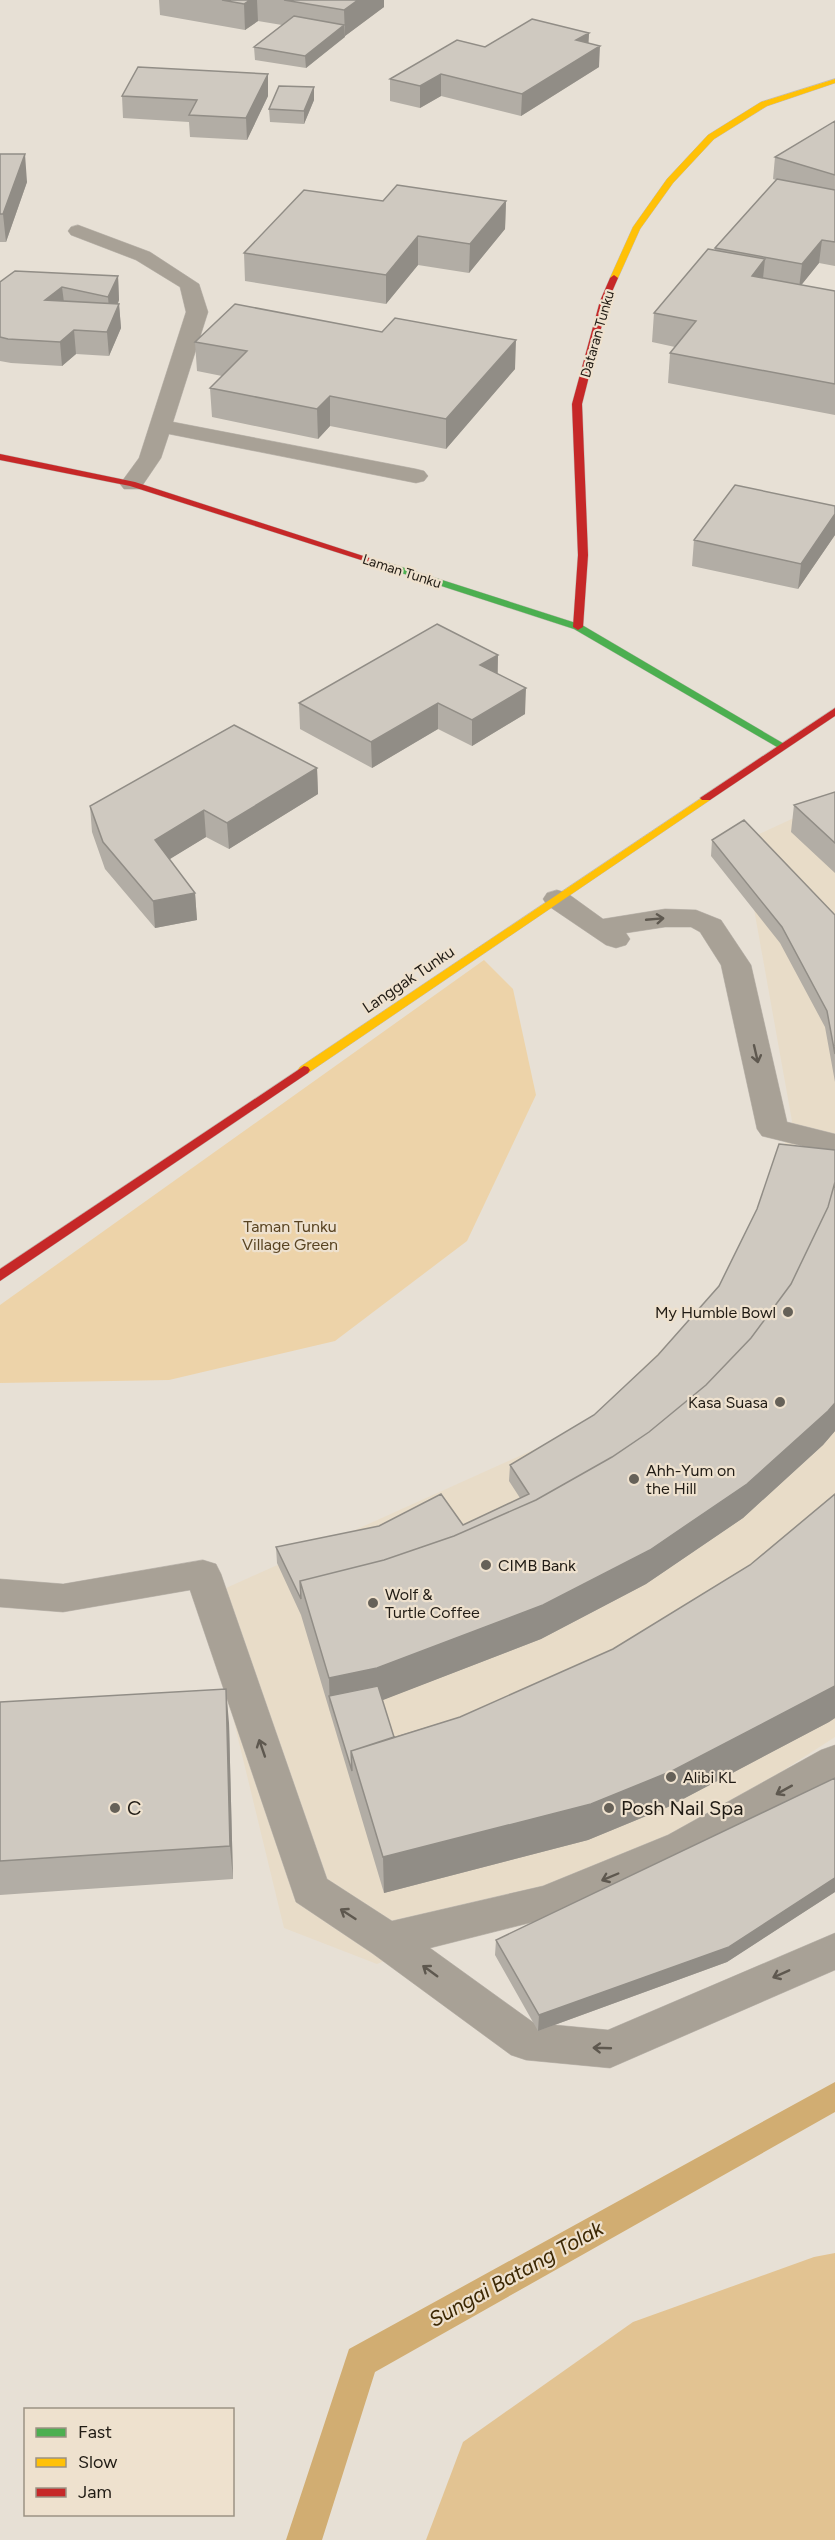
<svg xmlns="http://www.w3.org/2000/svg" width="835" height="2540" font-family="Figtree,sans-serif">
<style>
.built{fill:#e8dcc8}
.green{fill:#edd3a9}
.forest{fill:#e2c392}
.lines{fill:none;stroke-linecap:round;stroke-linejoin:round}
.stream{fill:#d1ad72;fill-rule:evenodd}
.lane-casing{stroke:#c2bcb4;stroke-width:1}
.fast-casing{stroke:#c2bcb4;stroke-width:1}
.slow-casing{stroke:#c2bcb4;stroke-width:1}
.jam-casing{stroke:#c2bcb4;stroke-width:1}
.lane{fill:#a8a196;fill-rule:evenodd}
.fast{fill:#4caf50;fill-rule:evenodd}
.slow{fill:#ffc107;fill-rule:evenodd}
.jam{fill:#c62828;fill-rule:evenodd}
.wall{fill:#b2ada5}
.shaded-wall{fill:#918d86}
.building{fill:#cfc9c0;stroke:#918d86;stroke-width:1.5}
.oneway{stroke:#5e584f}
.poi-dot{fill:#666158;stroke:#eee1ce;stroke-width:2}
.labels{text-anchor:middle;stroke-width:4.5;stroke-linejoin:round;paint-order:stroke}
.far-street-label{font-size:14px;fill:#211c15;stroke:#eee1ce}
.street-label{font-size:16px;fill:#211c15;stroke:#eee1ce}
.park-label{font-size:16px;fill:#594422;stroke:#eee1ce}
.poi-label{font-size:16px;fill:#211c15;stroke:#eee1ce;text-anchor:start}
.near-poi-label{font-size:20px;fill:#211c15;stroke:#eee1ce;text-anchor:start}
.near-water-label{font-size:21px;font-style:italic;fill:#3b2703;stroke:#eee1ce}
</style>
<rect width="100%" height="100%" fill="#e7e0d5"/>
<path class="built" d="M835 799V1737L674 1841 377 1964 284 1928 204 1598 584 1427 745 1266 792 1121 742 842Z"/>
<path class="green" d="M484 960 513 989 536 1095 467 1241 335 1341 169 1380 0 1383V1305Z"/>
<path class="forest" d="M835 2253V2540H426L463 2442 633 2322 814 2257Z"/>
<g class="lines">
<path class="stream" d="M835 2082V2112L375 2372 322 2540H286L349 2349Z"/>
<g class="lane-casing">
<path id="lane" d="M78 225 150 252 199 284 208 312 173 422 416 469 424 471 428 476 424 481 416 483 169 434 161 458 140 489H124L120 484 139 458 186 312 180 287 136 260 71 235 68 231 71 227Z
M557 890 567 893 603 919 665 909 696 910 721 920 751 965 787 1122 835 1134V1154L762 1136 757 1129 721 965 700 932 691 927H665L626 933 630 939 626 945 616 948 606 945 547 905 543 899 547 893Z
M203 1560 216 1564 221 1574 327 1879 392 1921 543 1886 668 1835 821 1750 835 1745V1780L696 1859 561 1915 430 1948 534 2023 608 2030 835 1933V1970L610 2068 526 2060 511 2055 372 1953 296 1902 190 1590 63 1612 0 1607V1579L63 1584Z"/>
</g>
<g class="fast-casing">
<path id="fast" d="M389 563 582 625 786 745 781 748 777 747 574 629 386 568 384 566Z"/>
</g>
<g class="slow-casing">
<path id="slow" d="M835 79V83L767 106 714 139 673 183 640 229 618 278 611 280 610 278 633 227 667 179 708 135 761 102Z
M706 795 710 796V800L308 1073H300L298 1070 300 1067Z"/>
</g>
<g class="jam-casing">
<path id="jam" d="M614 275 618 278 608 301 582 404 588 555 583 627 578 630 573 627 578 555 572 404 600 301 610 278Z
M0 454 135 482 394 566 392 568H386L130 486 0 460Z
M835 708V716L710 800H702L700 798Z
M304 1066 308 1067 310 1070 308 1073 0 1281V1269Z"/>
</g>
<use href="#lane" class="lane"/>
<use href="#fast" class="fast"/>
<use href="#slow" class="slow"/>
<use href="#jam" class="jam"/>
</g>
<path class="wall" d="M159 0H384V7L345 36 306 68 255 60 254 47 282 25 258 21 245 30 160 15Z
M589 33 588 43 599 67 521 116 441 96 420 108 390 101V79L485 47Z
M314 87V100L304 124 270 122 269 109Z
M122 96H268L247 140 190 137 189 122 123 118Z
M835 121V266L819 263 801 285 835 291V415L668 383 670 353 675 347 652 342 654 313 715 250V248L776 180 773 179 775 157Z
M0 154 27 182 6 242H0Z
M383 201H506L505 229 469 273 418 265 386 304 245 281 244 253Z
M118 276 119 300 118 304H119L121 328 109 356 76 354 62 366 11 363 0 361V282Z
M195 342 515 369 446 449 330 426 318 439 212 417 210 388 222 376 197 371Z
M835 506V535L798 589 692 566 694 540Z
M498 655V674L525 714 472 746 438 729 372 768 300 729 299 703Z
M317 768 318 794 229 849 206 837 169 859 195 893 197 920 155 928 105 869 92 832 90 806Z
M835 792V873L791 832 794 805Z
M712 840 835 915V1082L825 1027 780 943 711 856Z
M835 1150V1431L823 1445 743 1518 646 1584 541 1639 382 1700 394 1737 460 1717 613 1649 750 1565 835 1494V1718L829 1722 668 1807 588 1840 384 1893 301 1615 277 1563 276 1547 463 1525 520 1498 509 1481 510 1465 594 1415 658 1355 719 1286Z
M0 1702 229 1723 233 1879 0 1895Z
M835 1778V1892L727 1962 538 2031 495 1955 496 1940Z"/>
<path class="shaded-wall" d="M250 0H257L258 21 245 30 244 4Z
M358 0H384V7L345 36 344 10Z
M344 25 345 37 306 68 305 56Z
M589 33 588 53 600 46 599 67 521 116 522 94 576 40Z
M268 74V96L247 140 246 118Z
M441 74V96L420 108V86Z
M314 87V100L304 124V111Z
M25 154 27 182 6 242 3 214Z
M506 201 505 229 469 273 470 244Z
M418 236V265L386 304V275Z
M822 240 819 263 799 288 802 264Z
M765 259 762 288 752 276Z
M118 276 119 300 110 321 108 297Z
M62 287 65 310 45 300Z
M119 304 121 328 109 356 107 332Z
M74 330 76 354 62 366 60 342Z
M516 340 515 369 446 449V419Z
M330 396V426L318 439 317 409Z
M835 514V535L798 589 801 564Z
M498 655 497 681 480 665Z
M526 688 525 714 472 746V720Z
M438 703V729L372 768 371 742Z
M317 768 318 794 229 849 227 823Z
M204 810 206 837 157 867 155 840Z
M195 893 197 920 155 928 153 901Z
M835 1403V1431L823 1445 743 1518 646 1584 541 1639 378 1702 329 1696 330 1712 329 1678Z
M835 1686V1718L829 1722 668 1807 588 1840 384 1893 383 1857Z
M226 1689 229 1723 233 1879 230 1846Z
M835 1878V1892L727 1962 538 2031 539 2015Z"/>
<path class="building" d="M222 0H250L244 4Z
M284 0H358L344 10Z
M294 16 344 25 305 56 254 47Z
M532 19 589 33 576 40 600 46 522 94 441 74 420 86 390 79 457 40 485 47Z
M138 67 268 74 246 118 189 115 197 100 122 96Z
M279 86 314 87 304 111 269 109Z
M835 121V175L775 157Z
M0 154H25L3 214H0Z
M777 179 835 190V242L822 240 802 264 715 248Z
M397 185 506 201 470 244 418 236 386 275 244 253 304 190 383 201Z
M708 249 765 259 752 276 835 291V384L670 353 696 321 654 313Z
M15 271 118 276 108 297 62 287 45 300 119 304 107 332 74 330 60 342 8 339 0 337V282Z
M235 304 382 332 395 318 516 340 446 419 330 396 317 409 210 388 247 351 195 342Z
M735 485 835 506V514L801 564 694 540Z
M437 624 498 655 480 665 526 688 472 720 438 703 371 742 299 703Z
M234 725 317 768 227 823 204 810 155 840 195 893 153 901 103 842 90 806Z
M835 792V843L794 805Z
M744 820 835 915V1054L827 1011 782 927 712 840Z
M779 1144 835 1150V1182L828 1207 791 1284 751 1338 706 1385 649 1432 612 1457 536 1500 454 1536 384 1560 300 1581 301 1599 276 1547 379 1526 441 1494 463 1525 529 1494 510 1465 594 1415 658 1355 719 1286 757 1209Z
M835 1182V1403L828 1411 747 1484 650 1550 543 1605 377 1668 329 1678 300 1581 384 1560 454 1536 536 1500 612 1457 649 1432 706 1385 751 1338 791 1284 828 1207Z
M835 1494V1686L672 1771 591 1804 383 1857 351 1751 460 1717 613 1649 750 1565Z
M378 1686 394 1737 351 1751 352 1771 329 1696Z
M226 1689 230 1846 0 1861V1702Z
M835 1778V1878L729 1947 539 2015 496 1940Z"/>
<defs><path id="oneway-shaft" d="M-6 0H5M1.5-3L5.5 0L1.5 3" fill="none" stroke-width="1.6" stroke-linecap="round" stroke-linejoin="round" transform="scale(1.5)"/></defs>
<g class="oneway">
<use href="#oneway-shaft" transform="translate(655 919) rotate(-5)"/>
<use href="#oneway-shaft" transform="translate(756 1054) rotate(77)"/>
<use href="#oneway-shaft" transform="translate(262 1748) rotate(-109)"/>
<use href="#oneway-shaft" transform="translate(784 1790) rotate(151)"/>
<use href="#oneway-shaft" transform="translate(610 1877) rotate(157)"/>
<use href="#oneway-shaft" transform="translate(348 1914) rotate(-147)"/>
<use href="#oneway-shaft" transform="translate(430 1971) rotate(-144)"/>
<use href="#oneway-shaft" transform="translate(781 1974) rotate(156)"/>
<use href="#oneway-shaft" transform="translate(602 2048) rotate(-178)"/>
</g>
<g class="poi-dot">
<circle cx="788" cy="1312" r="6"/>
<circle cx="780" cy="1402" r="6"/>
<circle cx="634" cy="1479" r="6"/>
<circle cx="486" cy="1565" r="6"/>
<circle cx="373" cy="1603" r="6"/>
<circle cx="671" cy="1777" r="6"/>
<circle cx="115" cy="1808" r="6"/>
<circle cx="609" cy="1808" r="6"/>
</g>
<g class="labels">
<g class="far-street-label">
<text transform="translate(597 334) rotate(-74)" y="5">Dataran Tunku</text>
<text transform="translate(402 571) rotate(18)" y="5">Laman Tunku</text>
</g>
<g class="street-label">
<text transform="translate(408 979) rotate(-34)" y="6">Langgak Tunku</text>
</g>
<g class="park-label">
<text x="290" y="1232">Taman Tunku<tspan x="290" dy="18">Village Green</tspan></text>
</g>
<g class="poi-label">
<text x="776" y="1318" text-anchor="end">My Humble Bowl</text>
<text x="768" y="1408" text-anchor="end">Kasa Suasa</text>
<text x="646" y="1476">Ahh-Yum on<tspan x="646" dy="18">the Hill</tspan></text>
<text x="498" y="1571">CIMB Bank</text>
<text x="385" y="1600">Wolf &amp;<tspan x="385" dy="18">Turtle Coffee</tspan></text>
<text x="683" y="1783">Alibi KL</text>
</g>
<g class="near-poi-label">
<text x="127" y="1815">C</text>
<text x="621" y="1815">Posh Nail Spa</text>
</g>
<g class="near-water-label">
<text transform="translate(516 2274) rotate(-29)" y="7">Sungai Batang Tolak</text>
</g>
</g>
<rect x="24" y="2408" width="210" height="108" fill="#eee1ce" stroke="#9c9284" stroke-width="1.5"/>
<rect x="36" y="2428" width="30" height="9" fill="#4caf50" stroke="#9c9284" stroke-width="1.5"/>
<text x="78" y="2438" font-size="18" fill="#211c15">Fast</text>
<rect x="36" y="2458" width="30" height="9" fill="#ffc107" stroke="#9c9284" stroke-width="1.5"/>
<text x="78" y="2468" font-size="18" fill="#211c15">Slow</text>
<rect x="36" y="2488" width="30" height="9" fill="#c62828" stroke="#9c9284" stroke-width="1.5"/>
<text x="78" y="2498" font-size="18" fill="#211c15">Jam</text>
</svg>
